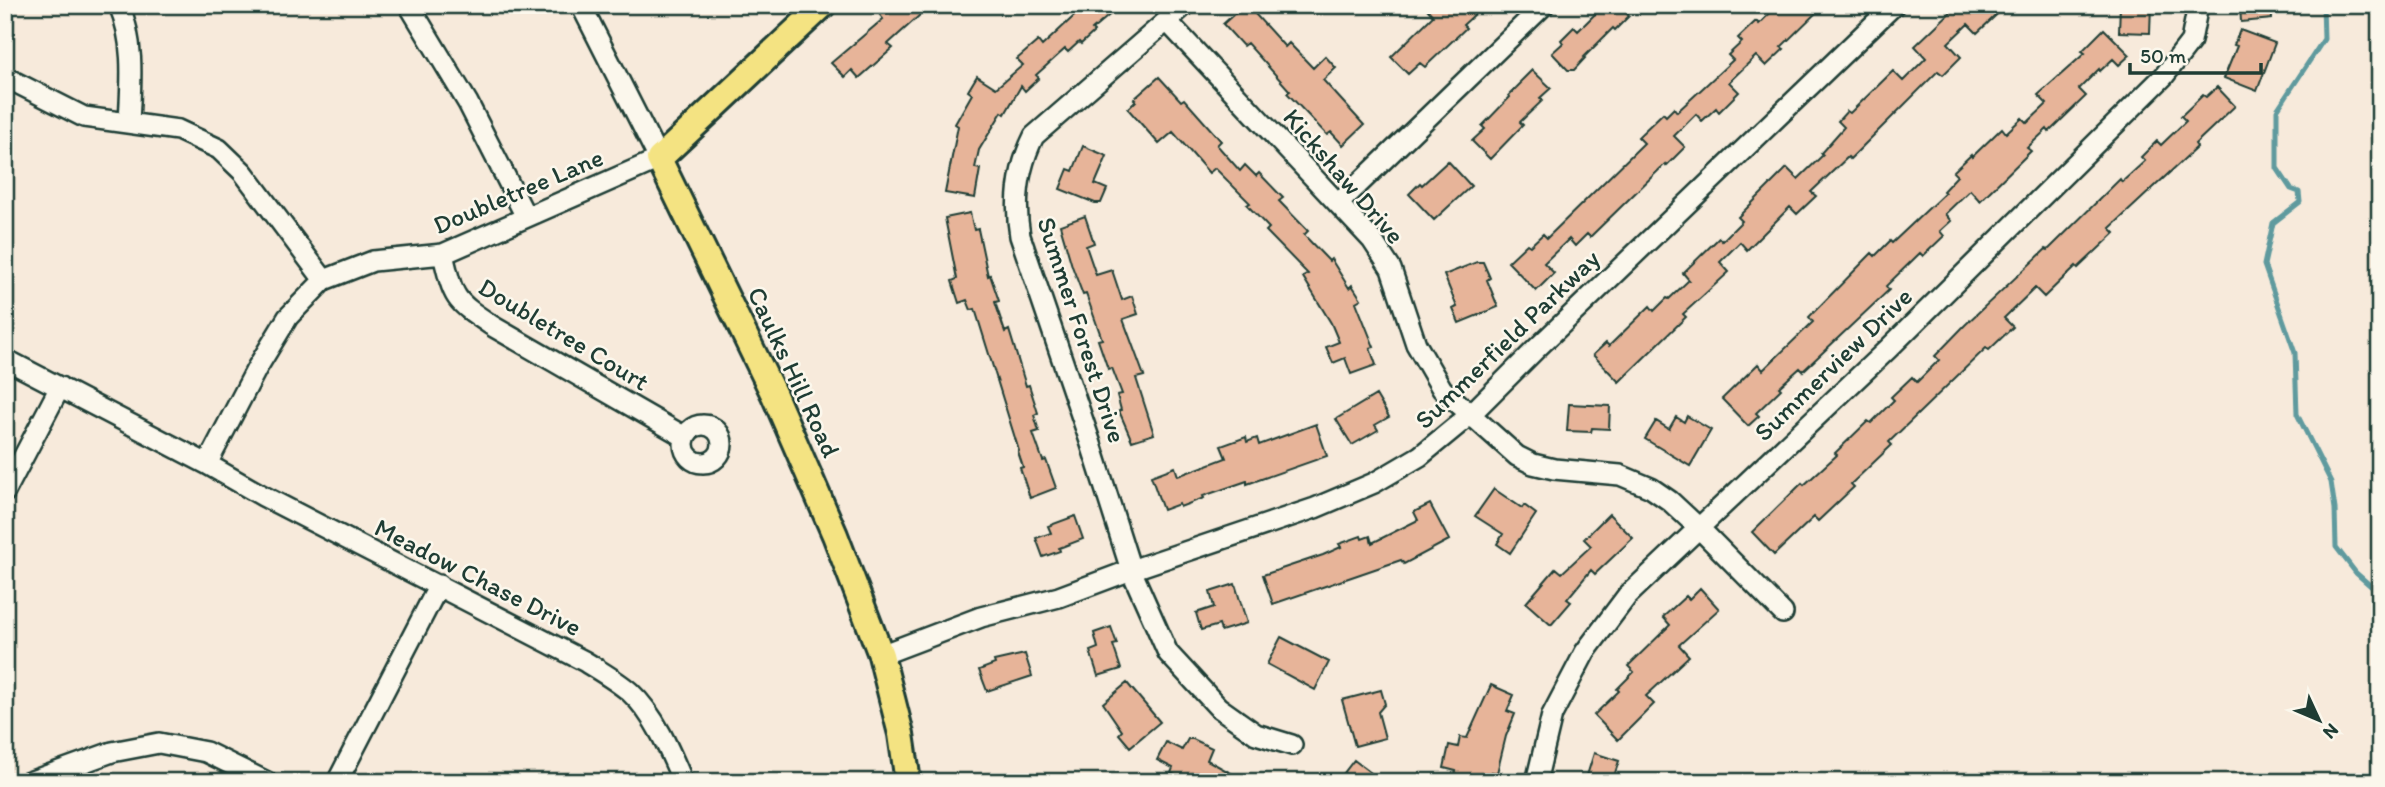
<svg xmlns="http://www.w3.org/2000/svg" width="2385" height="787" font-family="Itim,sans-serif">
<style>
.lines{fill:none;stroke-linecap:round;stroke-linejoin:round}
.stream{stroke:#5e9a9e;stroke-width:5}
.building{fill:#e7b499;stroke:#1f3d34;stroke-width:2}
.minor-casing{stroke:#1f3d34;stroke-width:24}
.major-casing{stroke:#1f3d34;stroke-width:30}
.minor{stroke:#fbf7ec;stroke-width:19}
.major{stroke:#f4e382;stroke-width:24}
.labels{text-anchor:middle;stroke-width:5;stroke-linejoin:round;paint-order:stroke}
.street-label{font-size:26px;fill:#1f3d34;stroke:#fbf7ec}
</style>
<rect width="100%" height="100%" fill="#f7eadb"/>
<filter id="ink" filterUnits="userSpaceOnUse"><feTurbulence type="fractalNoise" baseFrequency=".0143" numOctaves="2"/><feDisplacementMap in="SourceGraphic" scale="14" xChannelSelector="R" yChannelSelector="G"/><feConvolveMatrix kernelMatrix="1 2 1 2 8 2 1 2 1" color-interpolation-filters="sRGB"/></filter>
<g filter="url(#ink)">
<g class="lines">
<path class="stream" d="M2323 5 2324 39 2277 110V168L2291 189 2299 192 2300 202 2273 223 2264 265 2295 353 2297 414 2331 482 2335 509 2336 547 2356 573 2380 594
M2380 728 2374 737 2380 753"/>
</g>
<path class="building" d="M890 5H931L888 44 893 48 859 78 852 70 845 77 831 63 883 19 880 15Z
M1086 5H1121L1092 30 1094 32 1081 44 1079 42 1068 52 1065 49 1036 75 1039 78 1025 91 1021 86 1005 114 1002 112 979 150 975 168 980 169 975 198 945 193 958 126 955 124 972 94 968 91 977 76 996 88 1023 65 1017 59 1038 41 1042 46Z
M1244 5H1247L1285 47 1289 43 1313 68 1325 56 1336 68 1323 80 1364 125 1343 145 1331 132 1327 135 1287 93 1290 91 1247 43 1243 46 1223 24Z
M1424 5H1485L1463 25 1466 28 1425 67 1420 63 1408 74 1391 57 1433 16Z
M1604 5H1636L1627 14 1629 16 1615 30 1613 28 1584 57 1585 58 1574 70H1568L1552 53 1563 43 1561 40 1574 27 1578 31Z
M1778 5H1824L1781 47 1784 49 1766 66 1756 56 1729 82 1739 92 1719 112 1716 108 1702 121 1696 114 1674 136 1685 147 1666 166 1665 164 1590 237 1587 234 1575 246 1569 239 1544 263 1554 273 1536 291 1508 262 1527 244 1530 246 1543 234 1547 238 1644 143 1638 137 1663 113 1666 116 1674 108 1677 112 1733 60 1728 55 1742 42 1738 38 1756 21 1759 24Z
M1958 5H2007L1977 33 1968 24 1948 43 1961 57 1943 75 1938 71 1850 159 1848 157 1811 192 1816 196 1797 214 1790 207 1747 250 1740 242 1720 262 1729 272 1683 314 1686 317 1619 382 1593 355 1606 343 1609 346 1650 306 1654 311 1667 298 1669 299 1689 280 1683 273 1719 238 1722 241 1742 221 1738 217 1787 168 1798 179 1823 155 1821 153 1844 127 1838 121 1847 111 1850 113 1893 71 1903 81 1926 58 1915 46Z
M2120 5H2151L2150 33 2119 32Z
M2240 5H2271L2272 19 2241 22Z
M2104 29 2130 55 2119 65 2113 59 2100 71 2099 69 2079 89 2086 96 2049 132 2047 129 2027 148 2031 151 1980 201 1970 190 1945 214 1951 221 1940 231 1944 236 1923 256 1920 253 1886 286 1889 290 1803 371 1800 368 1779 387 1781 389 1756 413 1759 416 1748 426 1722 399 1758 364 1763 370 1813 322 1809 317 1872 253 1875 256 1890 241 1892 243 1945 193 1943 191 1957 176 1953 172 1971 155 1972 157 2002 128 2006 133 2022 118 2027 123 2047 104 2038 95 2085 53 2082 51Z
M2240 30 2275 43 2257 91 2224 78 2237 46 2234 45Z
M1532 70 1551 88 1540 98 1543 100 1520 122 1523 125 1490 159 1472 141 1485 129 1482 126 1510 97 1509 95 1521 83 1520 82Z
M1159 77 1181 101 1184 99 1221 141 1217 145 1240 171 1245 165 1256 176 1259 173 1283 198 1279 201 1308 231 1304 235 1329 261 1331 259 1349 288 1352 285 1361 299 1356 302 1374 347 1370 348 1376 365 1351 374 1345 358 1333 363 1326 347 1339 342 1331 323 1303 277 1308 274 1266 231 1269 228 1247 205 1250 203 1215 168 1209 173 1173 132 1159 144 1128 109 1136 101 1134 99Z
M2217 87 2235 106 2195 144 2197 147 2110 228 2115 233 2078 268 2076 266 2044 297 2035 288 2004 318 2013 327 1989 350 1986 348 1889 442 1892 445 1851 484 1854 487 1818 521 1814 517 1774 555 1752 532 1802 483 1804 485 1837 455 1835 453 1868 421 1871 423 1894 400 1891 397 1912 377 1917 382 1939 360 1935 356 1965 325 2046 249 2048 250 2120 179 2122 182 2145 161 2141 157 2157 141 2161 145 2186 121 2181 116 2203 95 2206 97Z
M1083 146 1107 156 1095 184 1107 189 1101 203H1095L1060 189 1068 169 1073 171Z
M1448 161 1471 186 1434 220 1409 194 1420 183 1422 185Z
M970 213 974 230 978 229 988 276 990 275 999 301 995 302 1005 332 1009 330 1026 386 1029 385 1038 413 1034 415 1039 431 1033 433 1043 461 1046 460 1056 488 1030 498 1020 468 1023 467 1018 452 1019 451 975 309 971 310 967 300 959 303 952 281 957 279 945 218Z
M1085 216 1094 243 1086 246 1096 275 1112 270 1122 300 1132 296 1138 314 1123 319 1144 376 1136 378 1154 434 1132 441 1119 411 1121 410 1117 395 1122 394 1112 368 1108 369 1098 340 1102 339 1086 294 1083 295 1072 266 1060 225Z
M1477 262H1483L1490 278 1487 280 1498 307 1459 323 1453 309 1457 307 1444 275Z
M1376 395 1389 417 1375 425 1378 430 1352 445 1336 419Z
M1569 404 1610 406 1609 429 1592 428 1591 432 1567 431Z
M1687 416 1711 430 1690 466 1645 439 1656 421 1669 429 1676 417 1684 422Z
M1316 424 1327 456 1247 484V481L1203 496 1204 498 1180 507 1179 504 1163 510 1151 476 1175 467 1178 476 1226 458 1221 446 1246 437 1247 442 1257 438 1259 445Z
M1494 489 1522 508 1524 505 1536 514 1510 553 1497 544 1503 534 1475 516Z
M1430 504 1449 540 1404 564 1401 560 1273 604 1263 575 1323 555 1341 547 1339 544 1361 536 1362 539 1370 536 1372 543 1418 520 1414 512Z
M1609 514 1633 538 1595 574 1591 570 1567 599 1571 602 1551 625 1526 603 1556 568 1562 573 1591 546 1584 539Z
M1075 516 1083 539 1059 548 1060 551 1043 557 1036 538 1051 533 1048 526Z
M1235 584 1247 623 1221 631 1219 625 1201 630 1196 613 1214 607 1210 592Z
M1700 588 1719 609 1679 645 1689 656 1646 696 1654 704 1618 740 1594 715 1619 691 1617 689 1634 672 1628 666 1670 625 1663 617 1686 596 1689 599Z
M1111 627 1117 644 1113 645 1121 669 1098 676 1090 651 1098 648 1094 633Z
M1281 637 1329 662 1315 690 1267 664Z
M1025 654 1032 676 987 691 979 670 995 664 994 661Z
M1127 683 1160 722 1130 747 1119 734 1122 731 1103 703Z
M1491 685 1514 695 1507 711 1515 714 1506 736 1497 773 1492 772 1490 782H1453L1456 771 1444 768 1449 745 1458 747 1460 737 1467 738Z
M1381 690 1385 704 1378 712 1385 738 1355 746 1342 700Z
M1188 739H1193L1212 748 1207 760 1247 782H1188L1171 773 1173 768 1157 760 1166 742 1182 750Z
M1594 753 1619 761 1612 782H1585Z
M1354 760 1371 773 1364 782H1337Z"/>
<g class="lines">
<g class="minor-casing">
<path id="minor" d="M119 5C135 42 131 83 129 122
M409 5 468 103 526 217
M1185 5 1034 136C1018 168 1014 201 1020 236L1091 444 1131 570 1168 653 1218 707 1256 734 1292 745
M1167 21 1372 240 1391 269 1416 344 1442 389 1517 456 1533 464 1554 469 1620 475 1651 488 1670 501 1699 528 1783 613
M5 77 84 117 178 130 219 149 243 172 324 280
M1338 204 1544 5
M443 254C454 301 454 300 494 327L685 437
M5 359 207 464 263 496 584 661C600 671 616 680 630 692 655 715 670 751 683 782
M684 444a19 19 0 1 1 38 0a19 19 0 1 1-38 0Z
M207 464 257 368 288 317 324 280 373 261 443 254 659 159 581 5
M5 492 60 387
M881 655 981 617 1059 597 1131 570 1315 508 1374 483 1420 456 1471 414 1536 349 1894 5
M29 782 112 752 159 743 206 752 267 782
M337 782 439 585
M1536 782 1552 715 1585 652 1627 596 1888 349 2164 76 2191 41 2198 5"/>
</g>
<g class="major-casing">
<path id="major" d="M823 5 659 159 774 395 835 535 881 655 901 734 908 782"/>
</g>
<use href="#minor" class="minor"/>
<use href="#major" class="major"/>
</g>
</g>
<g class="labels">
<g class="street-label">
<text transform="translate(1344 176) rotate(49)" y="9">Kickshaw Drive</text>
<text transform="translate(518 191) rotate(-23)" y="9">Doubletree Lane</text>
<text transform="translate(1082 330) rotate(72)" y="9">Summer Forest Drive</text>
<text transform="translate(564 334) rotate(31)" y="9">Doubletree Court</text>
<text transform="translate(1507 339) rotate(-44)" y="9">Summerfield Parkway</text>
<text transform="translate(1833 364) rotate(-44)" y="9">Summerview Drive</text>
<text transform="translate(794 372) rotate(65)" y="9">Caulks Hill Road</text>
<text transform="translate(478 577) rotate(27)" y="9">Meadow Chase Drive</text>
</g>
</g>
<rect width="2385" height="787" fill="none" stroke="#fbf7ec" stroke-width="28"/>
<rect x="14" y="14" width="2357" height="759" fill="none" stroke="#1f3d34" stroke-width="2.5" filter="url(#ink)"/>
<g transform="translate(2319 720) rotate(134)" stroke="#fbf7ec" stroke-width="5" paint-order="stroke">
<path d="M0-5L12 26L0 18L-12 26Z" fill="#1f3d34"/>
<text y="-10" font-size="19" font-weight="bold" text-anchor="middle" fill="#1f3d34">N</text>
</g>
<path d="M2130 63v10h131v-10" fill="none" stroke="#1f3d34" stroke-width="3.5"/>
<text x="2140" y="63" font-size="21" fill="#1f3d34" stroke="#fbf7ec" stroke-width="5" paint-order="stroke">50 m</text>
</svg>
